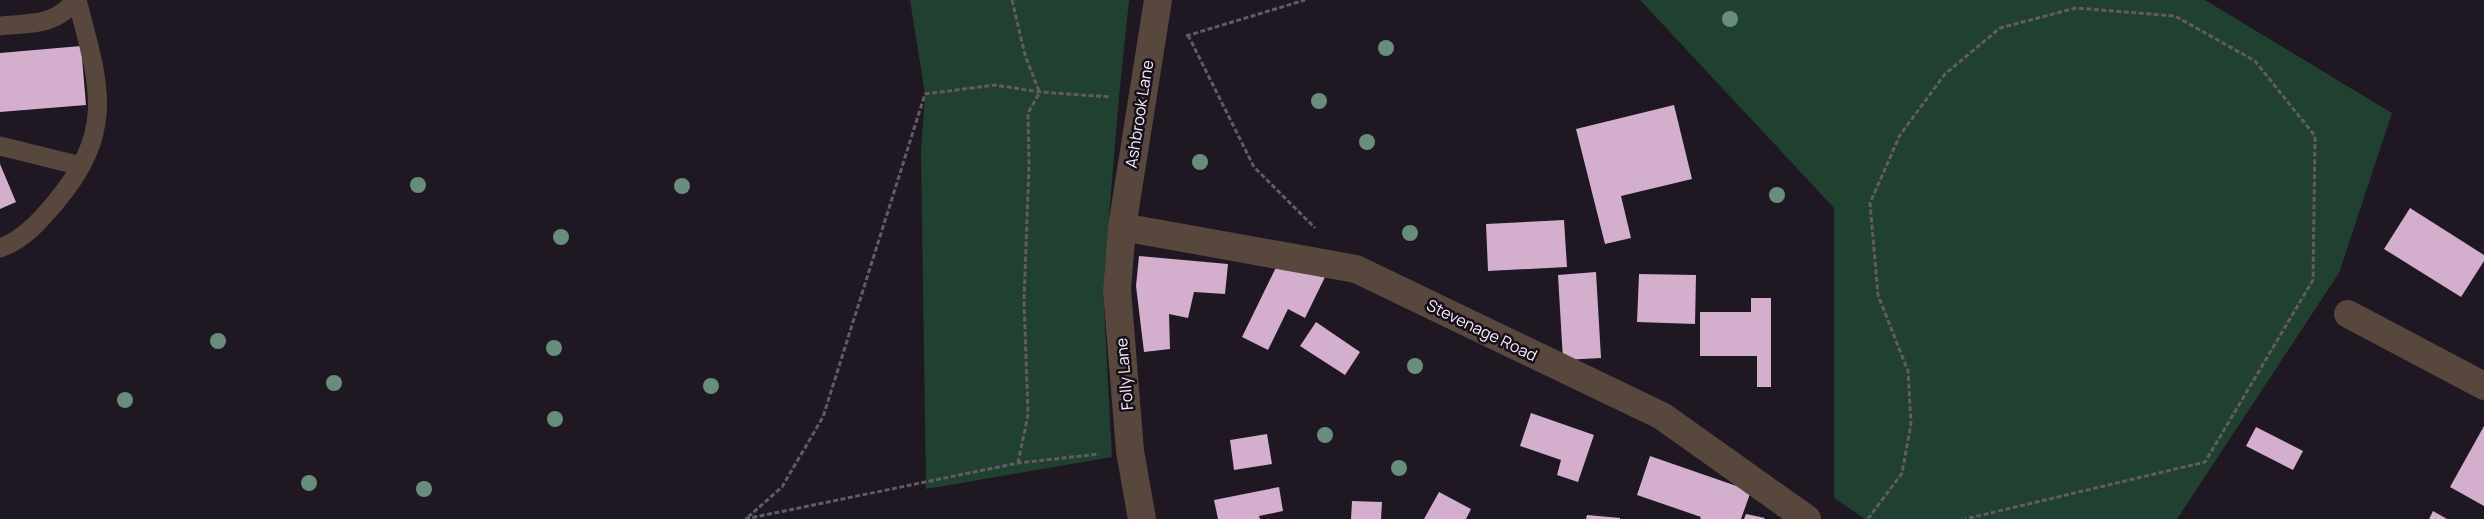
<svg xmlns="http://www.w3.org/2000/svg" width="2484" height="519" font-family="Manrope,sans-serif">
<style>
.green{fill:#204130}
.building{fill:#d3aecd}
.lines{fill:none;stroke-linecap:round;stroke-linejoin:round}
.path{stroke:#625b65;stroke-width:3;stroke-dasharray:5 2.5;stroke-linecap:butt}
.lane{stroke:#57473d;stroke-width:19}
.street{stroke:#57473d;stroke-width:28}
.tree{fill:#698d7c}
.labels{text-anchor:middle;stroke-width:5;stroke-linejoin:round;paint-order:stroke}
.street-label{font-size:16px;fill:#f4eef7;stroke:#160e19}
</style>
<rect width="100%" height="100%" fill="#1f1722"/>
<path class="green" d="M910 0H1129L1119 97 1103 288 1112 457 926 489 921 151 925 94Z
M1640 0H2205L2392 113 2339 273 2177 519H1865L1834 498V208Z"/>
<path class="building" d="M81 46 86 105 0 112V53Z
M1674 105 1692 179 1621 196 1631 238 1605 244 1576 129Z
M0 164 16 202 0 209Z
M2410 208 2484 255V261L2461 297 2384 249Z
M1564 220 1567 267 1488 271 1486 224Z
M1283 253 1326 275 1305 318 1288 309 1268 350 1242 337Z
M1139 256 1228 264 1225 294 1194 292 1188 318 1169 314 1170 349 1144 352 1136 286Z
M1596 272 1601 358 1563 360 1558 275Z
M1639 274 1696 275 1695 324 1637 322Z
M1751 298H1771V387H1757V356H1700V312H1751Z
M1316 322 1360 352 1345 375 1300 346Z
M1531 413 1594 435 1578 482 1557 475 1561 460 1520 446Z
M2484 426V506L2450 487Z
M2256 427 2303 451 2293 470 2246 446Z
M1267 434 1272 464 1234 470 1230 440Z
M1650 456 1751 491 1741 519H1700L1701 517 1637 495Z
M1279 487 1283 511 1259 516 1260 519H1218L1214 500Z
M1439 492 1471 509 1466 519H1424Z
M1352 501 1382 502 1381 519H1351Z
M2433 511 2447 519H2429Z
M1746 514 1765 518 1764 519H1744Z
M1587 515 1620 518V519H1586Z"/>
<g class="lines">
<path class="path" d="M1012 0 1025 55 1039 91
M1188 35 1254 167 1315 228
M1186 36 1305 0
M1018 463 1028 415 1024 301 1029 165 1028 113 1040 92
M748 517 782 487 823 417 925 94 995 85 1040 92 1111 97
M745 519 1018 463 1099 454
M1868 519 1902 473 1911 424 1908 371 1878 295 1870 203 1900 135 1945 74 2000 28 2076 8 2175 16 2255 61 2315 136 2313 280 2205 462 1965 519"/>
<path class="lane" d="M0 26C30 23 56 26 75 0
M0 146 81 166
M0 248C23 240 39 222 55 203 117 130 99 84 77 0"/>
<path class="street" d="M1122 227 1356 269 1662 416 1807 519
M2348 314 2484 386
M1142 519 1130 451 1117 290 1122 227 1158 0"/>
</g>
<g class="tree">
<circle cx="1730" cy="19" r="8"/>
<circle cx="1386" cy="48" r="8"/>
<circle cx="1319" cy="101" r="8"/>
<circle cx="1367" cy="142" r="8"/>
<circle cx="1200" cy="162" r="8"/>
<circle cx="418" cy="185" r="8"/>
<circle cx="682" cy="186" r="8"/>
<circle cx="1777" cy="195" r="8"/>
<circle cx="1410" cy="233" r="8"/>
<circle cx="561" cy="237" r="8"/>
<circle cx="218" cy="341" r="8"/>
<circle cx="554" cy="348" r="8"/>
<circle cx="1415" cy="366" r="8"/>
<circle cx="334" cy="383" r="8"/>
<circle cx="711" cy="386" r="8"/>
<circle cx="125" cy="400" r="8"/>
<circle cx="555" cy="419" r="8"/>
<circle cx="1325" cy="435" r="8"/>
<circle cx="1399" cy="468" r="8"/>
<circle cx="309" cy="483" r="8"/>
<circle cx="424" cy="489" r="8"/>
</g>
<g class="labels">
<g class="street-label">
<text transform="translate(1139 114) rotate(-81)" y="6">Ashbrook Lane</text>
<text transform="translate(1482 330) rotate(26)" y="6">Stevenage Road</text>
<text transform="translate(1124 374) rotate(-95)" y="6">Folly Lane</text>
</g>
</g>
</svg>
